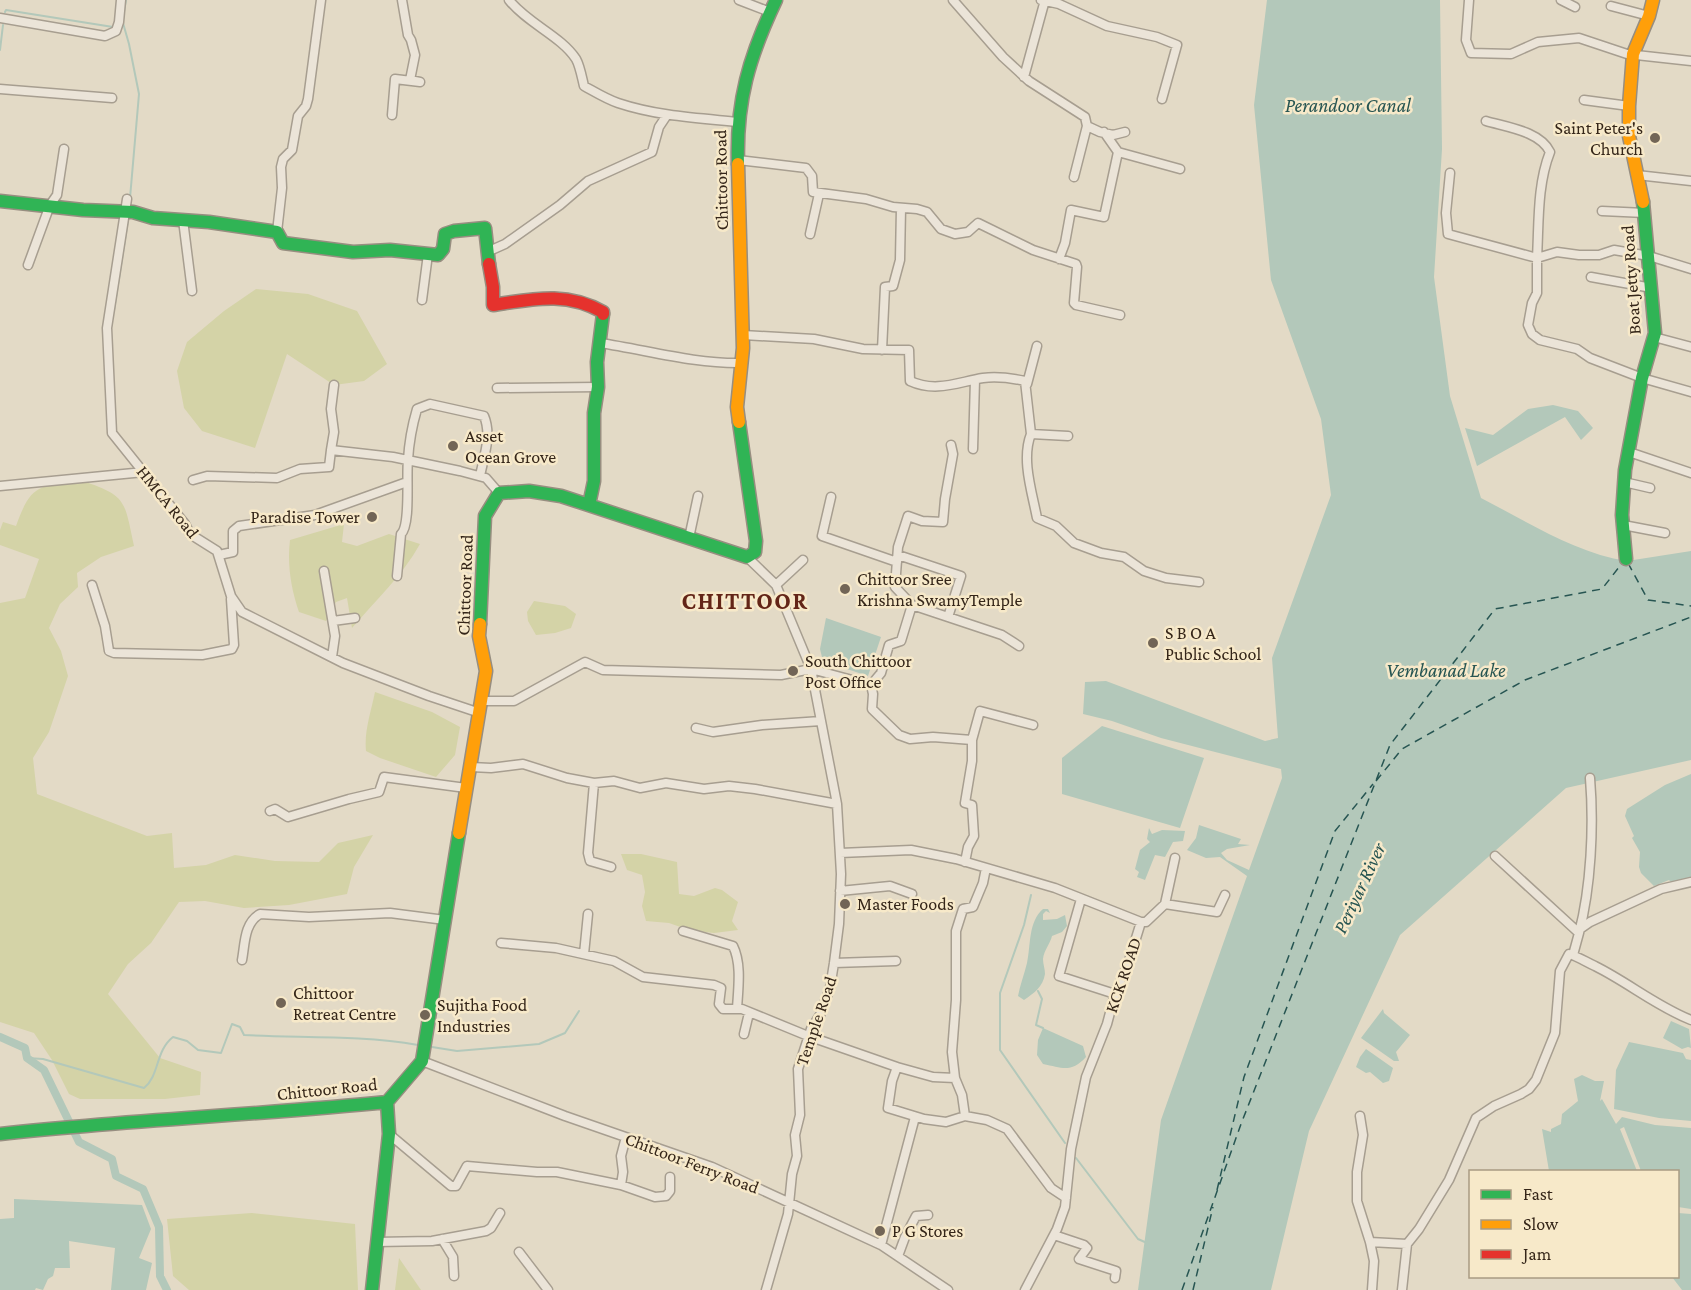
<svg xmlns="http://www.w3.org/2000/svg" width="1691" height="1290" font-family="'Crimson Pro',serif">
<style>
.green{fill:#d4d3a7}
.water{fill:#b3c8ba}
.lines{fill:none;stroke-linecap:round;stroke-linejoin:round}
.stream{stroke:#b3c8ba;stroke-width:2}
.canal{stroke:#b3c8ba;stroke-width:8}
.ferry{stroke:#275552;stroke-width:1.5;stroke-dasharray:8 6;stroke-linecap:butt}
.street-casing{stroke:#a79e90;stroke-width:11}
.fast-casing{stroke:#978e80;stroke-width:15}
.slow-casing{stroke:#978e80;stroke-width:15}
.jam-casing{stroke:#978e80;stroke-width:15}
.street{stroke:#ebe4d8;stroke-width:8}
.fast{stroke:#30b455;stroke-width:12}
.slow{stroke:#ff9f0a;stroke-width:12}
.jam{stroke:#e5322d;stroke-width:12}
.poi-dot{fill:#726556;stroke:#f7e9c9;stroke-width:2}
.labels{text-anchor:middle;stroke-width:5;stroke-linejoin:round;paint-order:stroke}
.poi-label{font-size:18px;fill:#352619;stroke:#f7e9c9;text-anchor:start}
.street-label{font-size:18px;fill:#352619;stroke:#f7e9c9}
.water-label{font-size:20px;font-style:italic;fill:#275552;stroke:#f7e9c9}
.district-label{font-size:24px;font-weight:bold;letter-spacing:1.5px;fill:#632517;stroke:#f7e9c9}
</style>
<rect width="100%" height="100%" fill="#e3dac6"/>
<path class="green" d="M256 289 308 294 357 311 387 364 364 381 334 385 287 354 255 448 202 431 184 408 177 371 187 342 224 311Z
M80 480C127 496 124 499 134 546L101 557 77 573 78 587 60 604 49 628 61 651 68 676 49 732 33 758 37 794 147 836 172 833 174 868 206 865 235 855 275 861 319 862 338 843 373 835 354 867 347 894 289 905 244 908 205 901 179 902 151 943 128 964 108 994 160 1058 201 1072 200 1095 165 1099H80L69 1094 52 1060 34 1033 0 1022V603L25 598 39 559 0 545V530L3 522 16 526C32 482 38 488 80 480Z
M344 524 342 542 357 546 389 534 420 544C402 576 376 600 352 628L347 598 336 602 326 621 299 612C291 589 287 564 290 540Z
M534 601 565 606 576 614 571 628 555 633 536 635 528 621 527 612Z
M375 692 432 712 460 727 455 755 436 777 380 758 366 751C364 731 371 712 375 692Z
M621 854H641L677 862 679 894 694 896 715 888 722 890 738 902 732 921 738 930 714 933 689 930 669 923 646 921 642 906 645 892 642 875 627 870Z
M252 1213 355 1224 358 1290H189L173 1276 167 1219Z
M399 1258 421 1290H395Z"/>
<path class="water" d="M1267 0H1440L1442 149 1434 277 1450 396 1481 498C1528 522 1575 553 1627 561L1691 551V760L1566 788 1400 935 1309 1131 1271 1290H1138L1161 1120 1247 876 1220 857 1206 858 1187 850 1196 838 1199 825 1241 839 1238 844 1250 845 1227 849 1221 853 1227 860 1249 870 1282 778 1281 769 1161 738 1112 721 1083 714 1085 682 1106 681 1265 741 1278 738 1272 658 1331 495 1321 419 1271 280 1254 105Z
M1553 405 1578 411 1593 428 1581 440 1565 417 1477 466 1465 428 1493 435 1528 409Z
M826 618 881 637 868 676 823 661 820 649Z
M1102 726 1204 758 1180 828 1062 794V758Z
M1691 774V880L1672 883 1669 880 1654 886 1641 873 1639 867 1640 852 1632 838 1634 836 1625 816 1627 809 1665 785Z
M1149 828 1152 834 1162 830 1185 831 1183 841 1173 842 1165 857 1155 855 1145 880 1137 877 1139 872 1135 869 1140 850 1150 842 1147 839Z
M1043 909H1048L1050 913 1046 911 1043 914V920L1057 919 1065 915 1067 926 1062 932 1052 936C1050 944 1044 950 1043 959 1043 964 1045 969 1045 974 1043 987 1034 993 1024 1000L1018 996C1020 985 1024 975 1027 963 1031 945 1028 922 1043 909Z
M1383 1009 1384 1013 1410 1035 1396 1052 1399 1061H1394L1361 1038Z
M1671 1021 1689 1029 1691 1048 1688 1047 1682 1049 1663 1038Z
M1043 1028 1083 1046 1086 1057C1071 1073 1063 1068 1043 1064L1037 1055 1038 1040Z
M1629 1042 1683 1053 1686 1059 1691 1060V1121L1659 1118 1614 1109 1616 1070Z
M1366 1049 1393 1068 1389 1081 1383 1083 1370 1072 1366 1073 1356 1067 1360 1057Z
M1582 1075 1595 1081H1604L1600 1101 1602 1099 1616 1124 1622 1117 1655 1125 1691 1128V1209L1678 1207V1172L1641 1171 1624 1127 1620 1129 1637 1171H1549L1542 1129 1551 1132V1129L1561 1124 1562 1114 1578 1101 1574 1079Z
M14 1199 142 1205 151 1229 139 1258 152 1263 146 1290H111L115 1248 69 1241 70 1268H55L53 1276 48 1279 43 1290 36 1288 35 1290H0V1219L14 1218Z
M1678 1213 1691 1214V1290H1682L1672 1277 1678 1276Z"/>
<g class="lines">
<path class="stream" d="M5 12 6 10 113 27
M123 17 126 0
M123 23 129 44 139 94 130 198
M0 50 3 25
M114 310 128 220
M1031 895 1024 925 1000 993V1050L1065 1143
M1038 991 1042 999 1036 1025 1043 1028
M432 1047 457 1051 539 1044 565 1033 579 1011
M27 1058 43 1059 144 1088C160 1075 155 1051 173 1037L187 1041 198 1050 221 1053 232 1024 240 1027 244 1035C302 1038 360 1035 418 1045
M1076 1158 1138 1239 1147 1243"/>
<path class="canal" d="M0 1037 25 1048 27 1058 44 1070 79 1142 112 1159 116 1176 143 1189 159 1227 160 1276 167 1290"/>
<path class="ferry" d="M1628 563 1648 600 1691 606
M1376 781 1402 749 1525 680 1691 617
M1217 1190 1244 1077 1335 831 1373 784
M1182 1290 1241 1124 1390 745 1495 609 1602 589 1623 562
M1193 1290 1213 1207"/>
<g class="street-casing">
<path id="street" d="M509 0C527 23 561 36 576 59 580 66 582 78 584 86 595 92 606 99 618 103 657 116 698 118 738 122
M739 0 770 12
M953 0 1003 57 1029 81 1085 117 1087 126 1100 132 1113 135 1125 132
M1041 0 1059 4 1107 26 1157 37 1177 45 1162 99
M1469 0 1466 40 1471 53 1511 54 1538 42 1579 38 1627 54 1691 61
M1561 0 1575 7
M1611 6 1649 16
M0 18 105 36 116 31 119 22 121 0
M1024 77 1045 0
M0 89 112 98
M1584 100 1629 106
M392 115 395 79 420 82 410 80 415 55 411 40 408 35 402 0
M1486 121C1506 127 1540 131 1550 152 1537 185 1539 223 1537 258L1557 252 1579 255H1599L1614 250 1649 256 1691 269
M1104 132 1118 152
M738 160 806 168 812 176 813 192 866 199 893 207 917 209 927 212 941 229 955 234 968 232 978 223 1033 250 1076 264 1077 267 1074 303 1076 305 1120 315
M1450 173 1446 213 1448 234 1537 258V293L1532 303 1528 325 1532 334 1540 340 1577 349 1590 358 1642 378 1691 392
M1637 175 1691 181
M1074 177 1087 126
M127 199 107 328 112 433 185 524 190 534 217 551 231 596 242 612 343 663 429 696 480 713
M1602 211 1645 213
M183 220 192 291
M277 232 282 188 281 167 283 159 292 150 298 116 306 106 308 99 321 0
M810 234 819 194
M487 252 505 244 560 205 588 181 652 152 659 127 667 115
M1059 259 1065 243 1071 210 1104 217 1118 152 1180 169
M28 265 50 205 57 195 64 149
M1591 277 1652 288
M422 300 428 254
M743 335 814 339 863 349 909 350 910 381C936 393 958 382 983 378 998 376 1011 378 1025 381L1031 434 1068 436
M1654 337 1691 347
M600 343C647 350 694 364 742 363
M882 350 885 287 893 286 900 260 901 208
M1027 384 1037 346
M497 388 598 387
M1031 434C1021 459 1032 492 1037 518L1056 526 1074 543 1101 553 1124 557 1144 571 1166 578 1199 582
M973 449 975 380
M331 450 334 432 331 409 334 385
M1629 452 1691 473
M193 480 207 476 277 478 300 469 329 467 331 450 393 457 460 471 486 478 499 493
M1624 482 1650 488
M0 486 144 472
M831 497 822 536 897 562
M1623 525 1665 533
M689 538 698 496
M219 555 233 552V531L239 526 315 515 407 482
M898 555 961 576 948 617
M324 571 335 636 332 657
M397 576 401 534C411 525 406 476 408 460 409 443 412 426 417 409L430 404 484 416C492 435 484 456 480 476
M92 585 105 626 109 651 114 653 202 655 232 649 234 645 231 599
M776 585 803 560
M912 605 895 587 898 547 908 516 922 521 943 522 945 499 953 454 951 445
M333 621 355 618
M871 685 873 694 872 709 899 735 910 739 933 737 972 740
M482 701H514L585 662 603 670 781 675 811 669 871 685 881 673 889 645 901 641 912 605 1002 635 1019 646
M696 728 713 732 762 725 821 721
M471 767 491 768 523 764 567 778 594 783 614 781 640 788 666 783 704 789 729 786 755 789 837 804 811 669 776 585 747 557
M594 783 588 853 590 861 611 867
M270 811 275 809 288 817 349 799 379 792 384 777 466 788
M840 853 911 850 956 859 1055 888 1141 922 1128 964 1115 994 1107 1024 1086 1077 1071 1149 1065 1207 1057 1229 1025 1290
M1495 856 1579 933 1573 955
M965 862 968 847 974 836 972 805 965 803 972 761V740L980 711 1033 725
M986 868 983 883 973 907 963 909 956 931V1000L952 1052 955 1078 962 1095 965 1116 987 1120 1007 1129 1051 1188 1066 1198
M840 891 890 886 912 894
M1081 899 1059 976 1115 994
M1165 904 1175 858
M1141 922H1146L1165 904 1217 912 1225 895
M1580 929 1590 922 1661 889 1691 882
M683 931 733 946C742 964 738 990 737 1009
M1579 933C1591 887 1594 826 1590 778
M501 943 556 948 614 961 643 977 714 985 721 988 719 1004 723 1009H742L808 1036 897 1067
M584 954 588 914
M242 960C245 944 244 923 260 914L309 917 390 913 445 920
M834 963 896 961
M744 1034 749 1013
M422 1061 565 1116 712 1167 881 1245 948 1290
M955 1078 933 1077 897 1067 892 1081 888 1108 924 1119 946 1122 965 1116
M1360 1116 1363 1135 1357 1172V1201L1370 1242 1374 1261 1372 1290
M389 1134 451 1186H456L467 1166 537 1172H557L621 1185 655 1197 666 1196 670 1191V1177
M621 1185 623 1172 621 1156 626 1137
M1054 1235 1084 1245 1087 1248 1079 1259 1116 1271 1115 1278
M442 1239 453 1257 454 1276
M376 1242 432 1241 486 1231 491 1228 500 1213
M1370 1242 1407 1244
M881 1245 915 1117
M519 1252 548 1290
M898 1256 905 1237 916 1216 928 1215
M766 1290 788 1214 792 1174 797 1156 795 1135 800 1115 798 1069 811 1029 820 1015 830 988 834 963 839 924 841 874 837 804
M1402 1290 1407 1244 1419 1229 1449 1180 1476 1118 1494 1106 1521 1094 1529 1089 1536 1080 1555 1033 1560 971 1569 954C1579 957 1586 962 1595 966 1629 983 1656 1006 1691 1020"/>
</g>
<g class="fast-casing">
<path id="fast" d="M738 164C736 101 749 57 776 0
M0 201 83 210 133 212 153 218 209 222 277 232 283 243 353 252 390 250 438 255 443 249 445 234 454 231 485 228 489 264
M589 505 594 481V413L598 387 597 362 603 314
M1626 559 1622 515 1625 470 1642 378 1655 333 1643 202
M480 624 485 516 499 493 529 491 561 496 747 557 755 552 756 541 739 422
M0 1134C129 1120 258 1115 387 1102L422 1061 459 833
M372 1290 389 1134 387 1102"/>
</g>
<g class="slow-casing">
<path id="slow" d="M738 164 743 348 737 407 739 422
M1643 202 1629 136V106L1633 54 1649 16 1653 0
M459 833 486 671 479 636 480 624"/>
</g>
<g class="jam-casing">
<path id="jam" d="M489 264 493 287V305C533 299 566 291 603 312V314"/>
</g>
<use href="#street" class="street"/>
<use href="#fast" class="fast"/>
<use href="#slow" class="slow"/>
<use href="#jam" class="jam"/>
</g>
<g class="poi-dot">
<circle cx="1655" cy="138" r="6"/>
<circle cx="453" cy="446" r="6"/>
<circle cx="372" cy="517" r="6"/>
<circle cx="845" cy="589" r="6"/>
<circle cx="1153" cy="643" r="6"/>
<circle cx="793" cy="671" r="6"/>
<circle cx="845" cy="904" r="6"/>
<circle cx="281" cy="1003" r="6"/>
<circle cx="425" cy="1015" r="6"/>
<circle cx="880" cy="1231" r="6"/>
</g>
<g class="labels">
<g class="poi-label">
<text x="1643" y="134" text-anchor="end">Saint Peter's<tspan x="1643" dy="21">Church</tspan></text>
<text x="465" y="442">Asset<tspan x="465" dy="21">Ocean Grove</tspan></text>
<text x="360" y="523" text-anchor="end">Paradise Tower</text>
<text x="857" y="585">Chittoor Sree<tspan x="857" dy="21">Krishna SwamyTemple</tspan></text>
<text x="1165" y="639">S B O A<tspan x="1165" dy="21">Public School</tspan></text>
<text x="805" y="667">South Chittoor<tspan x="805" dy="21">Post Office</tspan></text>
<text x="857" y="910">Master Foods</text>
<text x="293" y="999">Chittoor<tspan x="293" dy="21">Retreat Centre</tspan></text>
<text x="437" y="1011">Sujitha Food<tspan x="437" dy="21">Industries</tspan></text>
<text x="892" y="1237">P G Stores</text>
</g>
<g class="street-label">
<text transform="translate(721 180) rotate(-91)" y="6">Chittoor Road</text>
<text transform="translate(1631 280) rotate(-94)" y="6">Boat Jetty Road</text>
<text transform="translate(168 502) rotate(51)" y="6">HMCA Road</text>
<text transform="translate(465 585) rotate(-88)" y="6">Chittoor Road</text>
<text transform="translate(1123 975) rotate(-71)" y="6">KCK ROAD</text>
<text transform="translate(816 1021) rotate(-71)" y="6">Temple Road</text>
<text transform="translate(327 1089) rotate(-6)" y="6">Chittoor Road</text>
<text transform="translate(692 1163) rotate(21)" y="6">Chittoor Ferry Road</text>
</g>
<g class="water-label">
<text x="1348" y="112">Perandoor Canal</text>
<text x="1446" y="677">Vembanad Lake</text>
<text transform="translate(1359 888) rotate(-65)" y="7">Periyar River</text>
</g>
<g class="district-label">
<text x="745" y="609">CHITTOOR</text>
</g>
</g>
<rect x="1469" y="1170" width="210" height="108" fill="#f7e9c9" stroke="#a99b83" stroke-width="1.5"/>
<rect x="1481" y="1190" width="30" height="9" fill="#30b455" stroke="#a99b83" stroke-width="1.5"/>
<text x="1523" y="1200" font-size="18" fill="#352619">Fast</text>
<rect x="1481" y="1220" width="30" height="9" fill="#ff9f0a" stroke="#a99b83" stroke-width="1.5"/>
<text x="1523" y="1230" font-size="18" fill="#352619">Slow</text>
<rect x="1481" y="1250" width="30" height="9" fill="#e5322d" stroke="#a99b83" stroke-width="1.5"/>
<text x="1523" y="1260" font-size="18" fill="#352619">Jam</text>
</svg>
